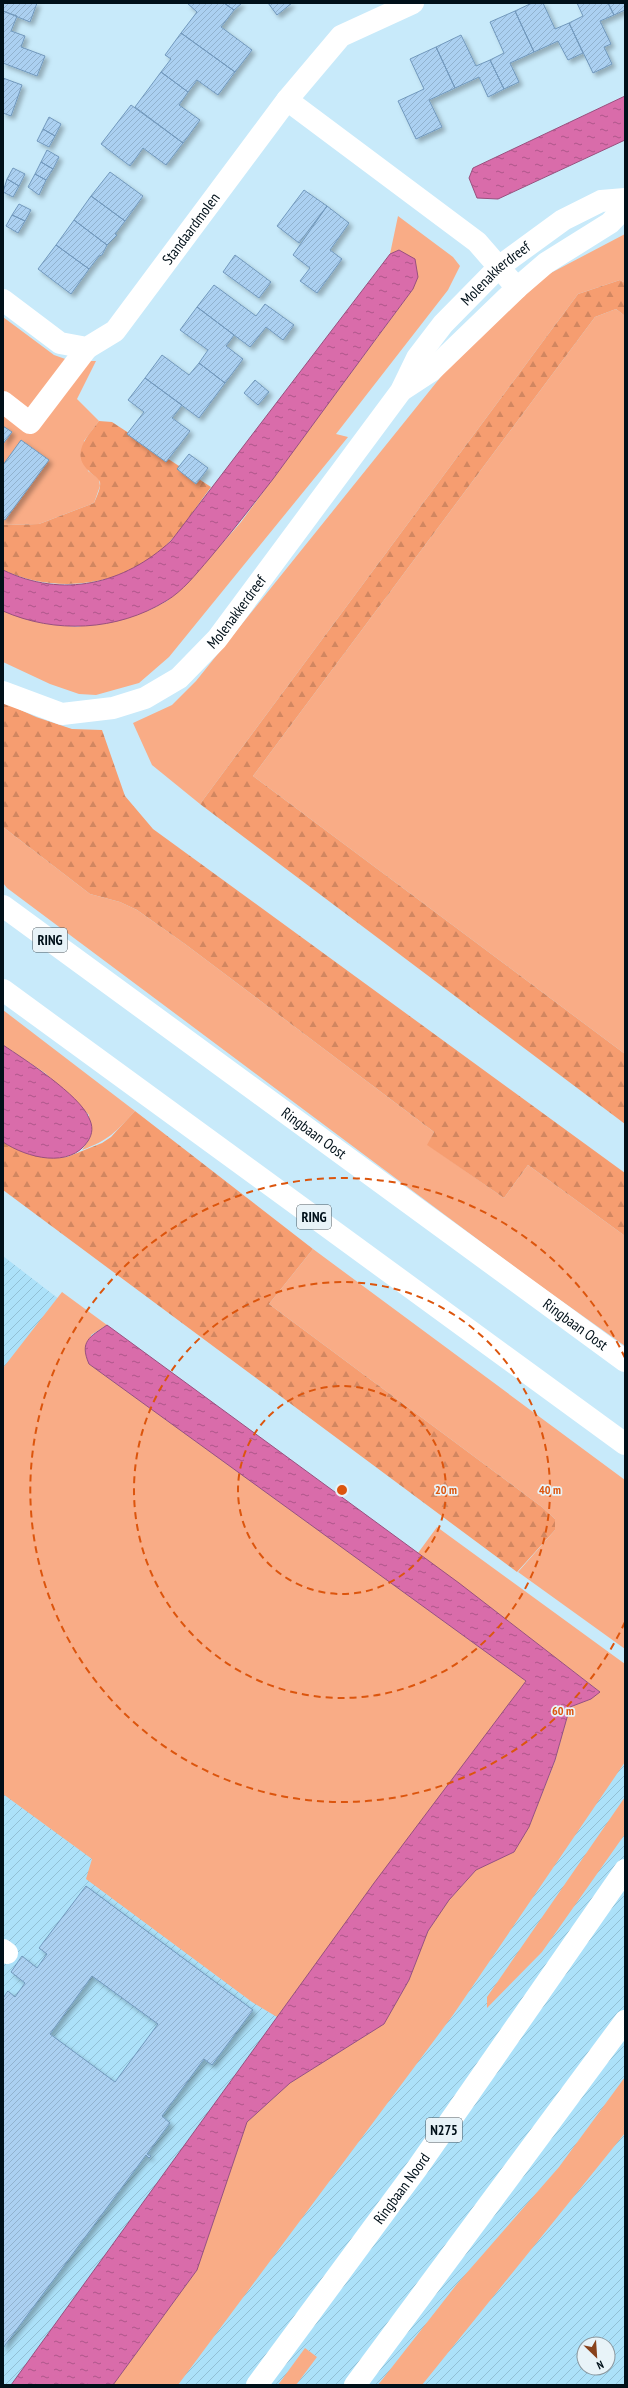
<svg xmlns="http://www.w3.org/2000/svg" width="628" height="2388" font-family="'PT Sans Narrow',sans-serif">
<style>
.industrial{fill:url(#industrial-furrows);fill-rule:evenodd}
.grass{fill:#f9ac86}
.forest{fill:url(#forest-firs)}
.water{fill:url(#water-ripples);stroke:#98507e}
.building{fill:url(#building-hatch);stroke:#7198bc;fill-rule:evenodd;filter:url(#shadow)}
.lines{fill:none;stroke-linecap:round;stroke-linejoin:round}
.minor{stroke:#fff;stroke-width:22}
.major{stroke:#fff;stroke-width:22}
.ring{fill:none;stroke:#dc550d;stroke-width:2;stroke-dasharray:7 5}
.labels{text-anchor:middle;stroke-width:3.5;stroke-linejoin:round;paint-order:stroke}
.shield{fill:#e8f3f8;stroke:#46545c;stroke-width:1}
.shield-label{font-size:14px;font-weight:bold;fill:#001019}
.street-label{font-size:15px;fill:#001019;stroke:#e8f3f8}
.centre{fill:#dc550d;stroke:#e8f3f8;stroke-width:2}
.ring-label{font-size:12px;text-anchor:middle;font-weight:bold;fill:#dc550d;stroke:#e8f3f8;stroke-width:3.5;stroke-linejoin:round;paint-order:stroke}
</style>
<defs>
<pattern id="industrial-furrows" width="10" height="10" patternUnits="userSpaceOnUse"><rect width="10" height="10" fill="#ace1f9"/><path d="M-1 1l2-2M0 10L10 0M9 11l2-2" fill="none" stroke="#92c0d5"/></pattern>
<pattern id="forest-firs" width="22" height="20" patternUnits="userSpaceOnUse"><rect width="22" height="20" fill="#f69d70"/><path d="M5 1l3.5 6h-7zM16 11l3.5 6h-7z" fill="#d18660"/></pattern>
<pattern id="water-ripples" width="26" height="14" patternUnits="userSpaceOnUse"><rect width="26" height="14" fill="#d96caa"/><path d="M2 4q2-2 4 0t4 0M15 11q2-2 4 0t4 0" fill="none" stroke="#ae578a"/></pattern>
<pattern id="building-hatch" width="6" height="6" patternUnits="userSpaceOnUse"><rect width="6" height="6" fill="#abd0f1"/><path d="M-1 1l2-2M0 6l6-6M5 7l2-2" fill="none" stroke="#91b2ce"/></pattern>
<filter id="shadow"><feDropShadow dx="3.5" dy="3.5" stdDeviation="2" flood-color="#0004"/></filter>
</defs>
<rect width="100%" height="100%" fill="#c8eafa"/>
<path class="industrial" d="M3 1256 625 1735V2385H3ZM584 2344H608V2368H584Z"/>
<path class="grass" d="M398 216 453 257 460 266 448 290 336 434 348 437 169 657 139 683 96 695 79 694 50 684 3 662V611L48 624 77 627 150 610 167 601 192 578 241 522 413 289 400 250 390 254Z
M625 234V283L620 280 578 294 200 804 152 765 133 723 172 705 196 681 456 358 547 275Z
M616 309 625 316V1054L253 776 595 317Z
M3 317 54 355 71 361H96L77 399 99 421 84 441 88 471 99 479 100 486 94 503 39 524 3 525Z
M3 827 90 894 120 902 137 910 185 944 434 1132 428 1145 504 1198 528 1165 625 1236V1346L528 1277 7 888 3 883Z
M3 1010 135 1111C116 1132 109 1140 82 1150L90 1138 89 1115 45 1073 3 1045Z
M313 1249 625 1480V1649L518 1572 555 1530V1519L542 1507 269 1304Z
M62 1292 107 1325 91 1335 89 1364 526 1681 277 2017 252 2002 86 1879 92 1859 3 1794V1368Z
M437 1527 625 1664V1762L453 2015 178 2385H113L197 2270 247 2122 290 2083 384 2024 409 1980 428 1931 449 1900 476 1870 514 1852 529 1827 555 1761 570 1707 591 1699 599 1691 418 1553Z
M625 1797V1834L542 1952 487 2008V1997Z
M625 2077V2133L422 2385H378L457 2284 559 2167Z
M305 2348 317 2357 296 2385H278Z"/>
<path class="forest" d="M620 280 625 283V316L616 309 595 317 253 776 625 1054V1124L200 804 578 294Z
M99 421 112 422 211 487C193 511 176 540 152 558 109 588 50 592 3 570V525L39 524 94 503C97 496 101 488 100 482 98 477 92 475 89 471 70 454 87 437 99 421Z
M3 702 36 717 72 729 102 730 125 796 153 829 625 1173V1236L528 1165 504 1198 427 1145 434 1132 185 944 137 910 120 902 90 894 3 827Z
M135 1111 313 1249 269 1304 542 1507 555 1519V1530L517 1572 3 1190V1142L51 1158 67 1157 102 1143 111 1137Z"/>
<path class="water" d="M625 96V140L498 199 477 198 469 178 473 168Z
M399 250 415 259 418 277 413 289C366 352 320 415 273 479 252 506 231 533 209 559 196 574 183 591 166 601 117 631 55 634 3 611V570C63 599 124 584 171 541L390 254Z
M3 1045C24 1059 80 1095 89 1118 93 1126 93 1133 88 1141 70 1169 27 1158 3 1142Z
M107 1325 459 1583 600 1692 591 1699 570 1707 555 1760 529 1827 514 1852 476 1870 449 1900 428 1931 409 1980 384 2024 290 2083 247 2122 197 2270 113 2385H11L374 1883 526 1681 89 1364C79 1341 90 1337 107 1325Z"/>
<path class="building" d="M3 3H37L30 22 3 11Z
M224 3H242L234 10Z
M224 3 234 10 221 27 252 50 235 72 181 33 197 12 187 3Z
M268 3H292L277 15Z
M532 3H543L555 29 569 23 583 53 568 60 558 41 534 52 515 11Z
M577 3H608L614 15 600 21 611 44 604 47 612 64 593 73 569 23 583 16Z
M608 3H625V10L614 15Z
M3 11 17 16 11 31 25 36 21 47 45 56 37 76 3 63Z
M515 11 534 52 510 63 519 82 504 89 490 60 504 53 490 22Z
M181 33 235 72 218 95 197 80 188 92 161 72 171 59 165 55Z
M461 35 476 66 490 60 504 89 488 97 479 77 455 88 436 47Z
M436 47 455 88 429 100 442 127 416 139 398 101 424 89 410 59Z
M161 72 188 92 179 105 200 120 183 143 135 107Z
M3 78 22 85 11 116 3 113Z
M131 105 183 143 166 165 143 148 130 166 101 144Z
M49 117 61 124 55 136 43 129Z
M43 129 55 136 49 147 37 141Z
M47 150 59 157 53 169 41 162Z
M41 162 53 169 46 180 35 174Z
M13 168 25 174 19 186 7 179Z
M110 172 143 196 125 221 91 196Z
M35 174 46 180 39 195 28 187Z
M7 179 19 186 13 197 3 192Z
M304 190 327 206 299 243 277 226Z
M91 196 125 221 115 234 117 235 107 245 74 220Z
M19 204 31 210 25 221 12 215Z
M327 206 349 223 330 250 342 259 317 293 300 281 310 268 293 255Z
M12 215 25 221 18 233 6 226Z
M74 220 107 245 102 255 99 256 89 269 56 245Z
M56 245 89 269 71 294 38 269Z
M235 255 271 282 259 298 223 272Z
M214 285 256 316 265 304 294 325 283 340 266 327 250 347 197 307Z
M197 307 234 335 226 346 243 359 225 383 199 363 208 350 180 330Z
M162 355 189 375 199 363 225 383 199 418 145 378Z
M145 378 182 405 172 418 190 431 166 462 127 434 144 412 128 400Z
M255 380 269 392 258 405 244 393Z
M3 426 12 432 3 444Z
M21 440 49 460 5 520 3 519V465Z
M189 454 208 468 196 484 177 469Z
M86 1886 253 2010 212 2065 204 2059 162 2116 170 2123 147 2154 151 2156 149 2158 146 2155 3 2348V1998L8 1991 15 1997 25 1983 11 1972 22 1956 37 1968 47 1954 39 1948ZM92 1976 158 2024 115 2082 50 2034Z"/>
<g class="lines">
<g class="minor">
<path d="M287 100 477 242 517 288"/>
<path id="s1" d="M3 300 60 343 87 348 115 331 287 100 341 36 413 3"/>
<path d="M402 390 431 371 517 288 546 263 610 223 625 207"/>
<path d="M3 402 30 423 87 348"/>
<path id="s2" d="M3 692 62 714 113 708 145 698 179 678 217 639 401 391 417 358 443 324 500 266 563 220 601 201 625 199"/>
<path d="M3 1950 7 1953"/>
</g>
<g class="major">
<path id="s3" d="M3 906 625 1361"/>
<path d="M3 990 625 1444"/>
<path id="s4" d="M257 2385 418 2167 625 1870"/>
<path d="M355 2385 625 2021"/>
</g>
</g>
<g class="ring">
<circle cx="342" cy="1490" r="104"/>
<circle cx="342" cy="1490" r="208"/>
<path d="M625 1622A312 312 0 1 1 625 1358"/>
</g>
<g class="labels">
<g class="shield">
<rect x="33" y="928" width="34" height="24" rx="3"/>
<rect x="297" y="1205" width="34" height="24" rx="3"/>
<rect x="426" y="2118" width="36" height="24" rx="3"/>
</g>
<g class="shield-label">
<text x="50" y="945">RING</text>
<text x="314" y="1222">RING</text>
<text x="444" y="2135">N275</text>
</g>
<g class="street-label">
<text dy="5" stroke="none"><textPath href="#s1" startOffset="259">Standaardmolen</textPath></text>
<text dy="5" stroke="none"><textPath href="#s2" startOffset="703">Molenakkerdreef</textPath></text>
<text dy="5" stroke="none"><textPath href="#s2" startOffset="275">Molenakkerdreef</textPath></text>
<text dy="5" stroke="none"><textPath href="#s3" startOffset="385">Ringbaan Oost</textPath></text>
<text dy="5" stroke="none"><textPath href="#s3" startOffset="709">Ringbaan Oost</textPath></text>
<text dy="5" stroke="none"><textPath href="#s4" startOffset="244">Ringbaan Noord</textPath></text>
</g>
</g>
<circle cx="342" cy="1490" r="6" class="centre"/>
<g class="ring-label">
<text x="446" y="1494">20 m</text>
<text x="550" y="1494">40 m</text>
<text x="563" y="1715">60 m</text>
</g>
<rect width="628" height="2388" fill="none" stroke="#001019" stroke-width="8"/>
<g transform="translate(596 2356) rotate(155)"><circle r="19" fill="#e8f3f8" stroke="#8b989f"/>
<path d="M0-3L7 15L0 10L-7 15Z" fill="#88421b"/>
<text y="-6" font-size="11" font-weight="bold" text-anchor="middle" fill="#001019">N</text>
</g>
</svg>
